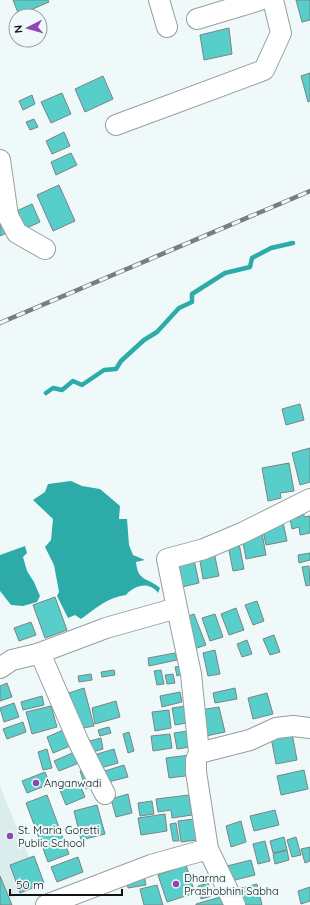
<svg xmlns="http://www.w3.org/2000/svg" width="310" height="905" font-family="Quicksand,sans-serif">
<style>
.built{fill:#daedec}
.water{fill:#2caba8}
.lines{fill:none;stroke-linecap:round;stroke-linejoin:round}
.stream{stroke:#2caba8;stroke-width:4.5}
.building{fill:#58ceca;stroke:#7b8483}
.minor-casing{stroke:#969f9e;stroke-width:22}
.minor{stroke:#fff;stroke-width:20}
.rail-casing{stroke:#787d7d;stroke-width:4.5}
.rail{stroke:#f0f9f9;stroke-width:3;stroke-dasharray:9;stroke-linecap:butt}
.poi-dot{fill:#9144b6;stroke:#f0f9f9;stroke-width:1.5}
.labels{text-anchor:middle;stroke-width:4;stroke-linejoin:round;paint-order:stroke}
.poi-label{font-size:11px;fill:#111414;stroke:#f0f9f9;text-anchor:start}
</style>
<rect width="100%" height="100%" fill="#f0f9f9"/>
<path class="built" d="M0 786 41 886 0 903Z"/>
<path class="water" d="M71 481 82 486 100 489 120 506 119 519H127L129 545 133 555 145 560 136 562C138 582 147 577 160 588L158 593C149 581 135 585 126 595 108 597 95 609 81 619L75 615 68 618 57 596 59 592 54 565 45 547 51 540 53 519 33 500 45 492 48 484Z
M25 546 27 553 23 557 27 571 34 582 40 596 37 602 23 606 11 605 0 591V555Z"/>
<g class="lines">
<path class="stream" d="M46 393 53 388 62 390 73 381 82 385 104 370 116 369 121 361 144 340 157 332 179 308 192 302V294L225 273 250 267 252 258 271 248 293 243"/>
</g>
<path class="building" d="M13 0H48L49 2 19 15Z
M296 0H310V20L302 22Z
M229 28 232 54 204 60 200 35Z
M310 73V101L308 102 301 76Z
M103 76 113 99 85 112 75 89Z
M62 93 71 114 51 123 41 102Z
M32 95 35 104 23 110 19 101Z
M34 119 38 127 30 130 26 122Z
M64 132 70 146 52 154 46 141Z
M71 153 77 165 56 175 51 162Z
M59 185 75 221 53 231 37 195Z
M32 204 40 222 20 231 12 213Z
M0 216 9 232 0 236Z
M300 404 304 420 286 425 282 409Z
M310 448V482L300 485 292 453Z
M289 463 294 491 280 493 281 498 268 501 262 468Z
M300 514H304V517L310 516V533L300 535 299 527 292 529 290 519 300 517Z
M283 522 287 541 266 545 262 526Z
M262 533 266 555 246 559 242 537Z
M238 538 244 569 233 571 227 540Z
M214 552 219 576 203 579 199 555Z
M310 553V560L299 563 298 555Z
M193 555 199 583 182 587 177 558Z
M309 566 310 585 306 586 302 567Z
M55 597 67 630 45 638 33 605Z
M257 601 264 621 253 625 245 605Z
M236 608 244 630 229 635 221 614Z
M194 614 206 645 194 649 183 618Z
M215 614 223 637 210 641 202 618Z
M31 622 36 635 19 641 14 628Z
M274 635 280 652 270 655 263 639Z
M247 640 252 654 242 657 237 644Z
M215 650 220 674 208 676 203 653Z
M175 653 177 660 149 666 148 658Z
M180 666 182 674 177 676 175 667Z
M114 670 115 675 102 677 101 672Z
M161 670 164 684 157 685 154 671Z
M91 674 92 680 79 682 78 676Z
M173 674 175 683 167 684 165 675Z
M7 683 12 697 0 701V686Z
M84 688 94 726 78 729 69 693Z
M235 688 237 699 215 703 213 693Z
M180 692 182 702 162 707 160 696Z
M267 693 273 714 253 719 248 698Z
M42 696 44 705 23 710 21 702Z
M116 701 120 717 95 724 92 708Z
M14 703 19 717 4 722 0 708Z
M51 706 57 727 32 734 26 712Z
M185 706 187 723 175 725 172 708Z
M219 707 225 732 206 736 200 710Z
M169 710 171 728 155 731 152 712Z
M23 722 26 732 7 739 3 729Z
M109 727 111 733 100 736 98 730Z
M68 728 75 744 53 753 47 737Z
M291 728 297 760 276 764 270 732Z
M188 731 190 747 177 749 174 733Z
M129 732 134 751 128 753 123 734Z
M170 734 172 748 153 751 151 736Z
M101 738 103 749 89 753 86 742Z
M47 749 52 768 43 770 38 752Z
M114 749 118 763 97 769 94 755Z
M79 750 84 761 59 771 54 761Z
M190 755 193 775 169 778 166 758Z
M124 765 128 777 108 782 105 771Z
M89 767 97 786 86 789 80 771Z
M304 770 308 789 281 795 277 776Z
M45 772 50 784 27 793 22 781Z
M78 780 85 797 66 805 59 788Z
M128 794 132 813 116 817 111 799Z
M47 795 69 854 48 862 26 803Z
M189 795 192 815 172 818 171 810 158 812 156 799Z
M152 801 154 814 140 816 138 803Z
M97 805 105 834 81 840 74 811Z
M275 810 279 825 254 831 250 816Z
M165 814 167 831 141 835 138 818Z
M194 819 197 840 181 842 178 821Z
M241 821 246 842 231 847 226 826Z
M176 823 179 841H173L170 824Z
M284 837 287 850 273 853 270 841Z
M296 837 301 855 292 857 287 840Z
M265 841 270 861 258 864 253 844Z
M310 847V861L305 863 301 849Z
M287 850 289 860 275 864 273 854Z
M34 856 44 883 20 893 10 865Z
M78 857 83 872 57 882 51 867Z
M251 860 255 875 231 881 227 866Z
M186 865 195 893 167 902 158 875Z
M144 875 146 885 128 888 126 878Z
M0 876 12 905H0Z
M208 883 212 896 201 899 198 886Z
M257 884 262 905H242L238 889Z
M157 885 163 905H144L140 889Z
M310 887V901L301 904 298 891Z
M220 897 223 905H196V904Z"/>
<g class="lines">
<g class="minor-casing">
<path id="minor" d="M159 0 167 27
M197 19 260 0
M116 125 264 70 281 33 273 0
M0 160 8 216 17 233 45 249
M40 653 79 743 105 794
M0 668 12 660 37 654 106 628 177 608 167 559 204 549 242 533 310 499
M199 753 250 740 276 728 293 726 310 728
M208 849 235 905
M46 905 151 865 208 849 196 772V760L199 753 191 674 177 608"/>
</g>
<use href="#minor" class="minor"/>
<g class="rail-casing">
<path id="rail" d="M0 323 310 191"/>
</g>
<use href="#rail" class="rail"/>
</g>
<g class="poi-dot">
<circle cx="36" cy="783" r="4"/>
<circle cx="10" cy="836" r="4"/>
<circle cx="176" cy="884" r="4"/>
</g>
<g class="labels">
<g class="poi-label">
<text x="44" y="787">Anganwadi</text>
<text x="18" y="834">St. Maria Goretti<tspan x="18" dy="13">Public School</tspan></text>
<text x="184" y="882">Dharma<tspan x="184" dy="13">Prashobhini Sabha</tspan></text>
</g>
</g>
<g transform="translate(28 28) rotate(264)"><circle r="19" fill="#f0f9f9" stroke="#979d9d"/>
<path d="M0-3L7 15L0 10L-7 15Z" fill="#9144b6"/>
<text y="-6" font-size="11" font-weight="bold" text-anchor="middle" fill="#111414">N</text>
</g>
<path d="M10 889v6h112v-6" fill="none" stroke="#111414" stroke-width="2"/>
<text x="16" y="889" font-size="12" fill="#111414" stroke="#f0f9f9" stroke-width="3" paint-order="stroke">50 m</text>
</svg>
